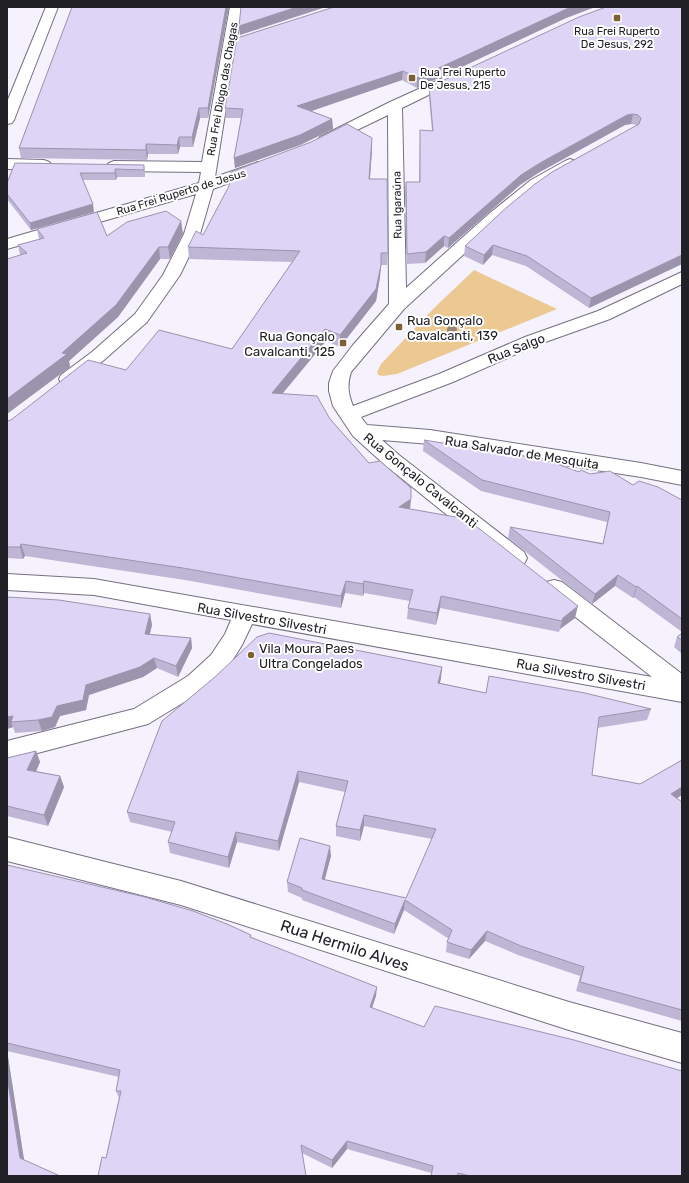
<svg xmlns="http://www.w3.org/2000/svg" width="689" height="1183" font-family="Rubik,sans-serif">
<style>
.green{fill:#ecc993}
.lines{fill:none;stroke-linecap:round;stroke-linejoin:round}
.minor-casing{stroke:#757081;stroke-width:2}
.minor{fill:#fff;fill-rule:evenodd}
.tree{fill:#948778}
.wall{fill:#beb6d4}
.shaded-wall{fill:#9b94ac}
.building{fill:#ddd4f6;stroke:#9b94ac}
.poi-dot{fill:#7d6134;stroke:#fff;stroke-width:1.5}
.labels{text-anchor:middle;stroke-width:4;stroke-linejoin:round;paint-order:stroke}
.far-poi-label{font-size:11px;fill:#212026;stroke:#fff}
.far-street-label{font-size:11px;fill:#212026;stroke:#fff}
.poi-label{font-size:13px;fill:#212026;stroke:#fff;text-anchor:start}
.street-label{font-size:13px;fill:#212026;stroke:#fff}
.near-street-label{font-size:16px;fill:#212026;stroke:#fff}
</style>
<rect width="100%" height="100%" fill="#f5f2fe"/>
<path class="green" d="M474 270 557 309 397 374 383 376 378 375 377 372 381 364 434 308Z"/>
<g class="lines">
<g class="minor-casing">
<path id="minor" d="M46 7H58L14 120 12 123 7 124V102Z
M230 7H242L215 177 258 162 263 164 266 167 263 170 213 189 200 234 180 275 147 322 104 360 75 383 68 385 61 383 59 379 61 375 92 352 135 314 163 275 184 234 196 194 7 249V239L199 183 201 172 114 171 109 169 106 166 109 163 114 161 202 162Z
M456 72 461 73 463 76 461 79 402 108 406 288 490 213 531 180 565 161 570 159 575 161 578 164 575 167 543 186 502 219 404 309 351 372C347 385 348 393 353 406L439 374 525 337 598 311 682 272V284L610 319 537 345 453 382 361 417 367 425 430 430 641 463 682 471V485L641 477 430 444 382 440 399 455 524 552 527 558 524 564 516 566 508 564 385 465 353 436 333 406 329 391V383L333 371 353 345 389 304 388 115 330 143 325 144 320 143 318 140 320 137 390 102Z
M7 159 44 160 49 162 52 165 49 168 44 170 7 169Z
M7 574 94 579 652 677 546 594 543 588 546 582 554 580 562 582 682 674V702L252 624 242 645 227 669 204 690 148 724 7 761V741L134 709 188 676 211 655 225 634 231 620 94 595 7 590Z
M7 837 181 881 569 1002 682 1033V1063L569 1030 181 905 7 861Z"/>
</g>
<use href="#minor" class="minor"/>
</g>
<circle class="tree" cx="452" cy="330" r="5"/>
<path class="wall" d="M72 7H229L208 118H200L193 147H180L178 154H148L147 160 21 158 19 148Z
M334 7H595L566 18 417 88 402 80 311 111 332 119 333 129 300 145 235 168 234 158 241 118H226L225 108Z
M682 7V264L589 308 526 266 492 255 483 265 464 256 465 246 637 125 631 124 625 125 538 173 520 185 448 248 444 246 425 263 407 264 405 192 406 182H419L420 130 432 131 429 96V87Z
M372 150 370 179 388 253 387 265H381L380 277 376 301 340 347 326 341 282 394 330 419 410 509 575 618 560 629 559 632 440 608 436 625 407 619 408 608 410 601 364 593 363 596 345 593 341 608 185 580 25 556 23 559 7 558V421L11 420 126 370 232 349 292 262 189 259 188 247 203 235Z
M15 163 144 165 145 173V177H117L116 180H83L94 212 31 230 7 199V183Z
M37 229 107 236 183 233 170 259H160L118 317 69 361 70 367 20 255 18 245 39 239Z
M424 440 590 474 633 485 682 500V632L634 597 633 598 615 586 592 604 508 538 510 527 603 543 607 522 481 491 423 451Z
M7 597 150 614 152 625 150 634 191 638 192 648 178 677 157 668 143 677 89 695 86 710 60 716 55 727 42 731 15 733 13 727 7 729Z
M682 633V654L674 647 677 637Z
M442 667 440 683 486 693 651 709 647 720 597 728 592 775 640 784 682 760V795L677 798 682 802V1021L576 991 580 976 518 955 485 941 469 959 446 952 447 942 449 939 404 910 394 934 302 900V898L288 892 287 882 331 856 324 880 406 898 432 839 364 826 360 841 336 836V826L345 792 299 782 279 851 237 842 229 868 170 853 168 842 172 832 130 822 127 812Z
M36 751 40 762 36 771 60 776 64 787 48 826 7 816V758Z
M7 865 251 935V937L376 996 372 1008 682 1176H431V1173L347 1149 332 1168 302 1153 106 1158 119 1098 116 1091 119 1077 7 1051 24 1160 7 1176Z"/>
<path class="shaded-wall" d="M226 7H229L208 118V108Z
M297 7H326L240 35 239 26Z
M571 7H595L566 18 417 88V78Z
M403 71 402 80 297 116V106Z
M199 108 200 118 193 147 192 137Z
M633 114 631 124 625 125 538 173 520 185 448 248 449 238 521 175 540 163 627 115Z
M332 119 333 129 300 145 235 168 234 158Z
M179 137 180 147 178 154 177 145Z
M372 138V150L369 190V179Z
M146 144 148 154 147 160 146 150Z
M115 169 117 177 116 180 115 173Z
M93 204 94 212 31 230 30 223Z
M181 221 183 233 170 259 168 247Z
M444 236V246L425 263 426 252Z
M493 245 492 255 483 265 484 255Z
M159 247 160 259 118 317 69 361 70 367 7 414V399L62 353Z
M682 255V264L589 308 591 298Z
M381 265 380 277 376 301 340 347V335Z
M325 329 326 341 273 405 272 393Z
M411 499 410 510 399 507Z
M21 544 25 556 23 559 20 547Z
M618 575 615 586 592 604 595 594Z
M346 581 345 593 341 608V596Z
M364 581V593L363 596V584Z
M637 586 634 597 633 598 636 587Z
M441 596 440 608 436 625 437 613Z
M578 606 575 618 560 629 559 632 563 618Z
M150 614 152 625 147 645 145 634Z
M191 638 192 648 178 677 176 666Z
M154 658 157 668 143 677 89 695 86 710 60 716 55 727 42 731 38 720 86 685Z
M442 667 441 678 437 695 438 683Z
M13 716 11 722 13 727 7 729V717Z
M36 751 40 762 32 781 27 770Z
M298 771 299 782 279 851 278 841Z
M60 776 64 787 48 826 44 815Z
M682 787V795L667 804 671 794Z
M364 815V826L360 841V830Z
M236 832 237 842 229 868 228 857Z
M330 846 331 856 322 890V879Z
M405 900 404 910 394 934 395 924Z
M487 931 485 941 469 959 471 950Z
M377 987 376 996 369 1016 370 1007Z
M7 1050 25 1166 20 1158 7 1076Z
M347 1141V1149L332 1168V1160Z"/>
<path class="building" d="M72 7H226L208 108H199L192 137H179L177 145 146 144V150L19 148Z
M241 7H297L239 26Z
M334 7H571L417 78 403 71 297 106 332 119 300 135 234 158 243 109 225 108 237 38Z
M606 7H682V255L591 298 527 256 493 245 484 255 465 246 506 208 535 184 552 172 639 124 641 118 638 115 633 114 627 115 540 163 521 175 449 238 444 236 426 252 407 254 406 182H420V130L433 131 429 87 579 17Z
M347 124 372 138 369 179H387L388 253H381V265L376 289 340 335 325 329 272 393 317 396 330 419 369 463 380 461 411 488V499L399 507 467 519 578 606 563 618 562 621 441 596 437 613 408 608 413 590 364 581 363 584 346 581 341 596 183 568 21 544 20 547H7V421L11 420 88 360 126 370 159 330 232 349 300 251 188 247 196 231 203 235 229 186 231 172 311 142Z
M15 163 144 165V170L115 169V173H80L93 204 30 223 7 194V183Z
M166 211 181 221 168 247H159L116 305 62 353 67 354 7 399V259L27 253 18 245 44 238 37 229 97 212 107 236 127 222Z
M424 440 543 459 579 472 581 470 590 474 610 471 633 485 639 481 658 487 682 500V619L637 586 636 587 618 575 595 594 510 527 603 544 610 512 482 480Z
M7 597 59 600 150 614 145 634 191 638 176 666 154 658 140 667 86 685 83 700 57 706 52 717 38 720 11 722 13 716 7 717Z
M269 633 442 667 438 683 486 693 489 676 585 693 651 709 599 717 592 775 640 784 682 760V787L671 794 682 802V1010L580 982 584 967 521 946 487 931 471 950 447 942 452 930 405 900 395 924 302 890V888L287 882 300 838 330 846 322 879 406 898 436 829 364 815 360 830 336 826 348 781 298 771 278 841 236 832 228 857 168 842 175 822 127 812 162 721 215 677 257 637Z
M682 633V640L677 637Z
M36 751 27 770 60 776 44 815 7 806V758Z
M7 865 145 897 193 911 227 924 251 935 250 937 377 987 370 1007 424 1027 435 1006 574 1040 682 1071V1176H470L458 1173 457 1176H431L433 1166 347 1141 332 1160 301 1145 306 1176H98L102 1157 106 1158 121 1091H116L120 1070 7 1043Z
M7 1076 20 1158 60 1176H7Z"/>
<g class="poi-dot">
<rect x="613" y="14" width="8" height="8" rx="2"/>
<rect x="408" y="74" width="8" height="8" rx="2"/>
<rect x="395" y="323" width="8" height="8" rx="2"/>
<rect x="339" y="339" width="8" height="8" rx="2"/>
<circle cx="251" cy="655" r="4"/>
</g>
<g class="labels">
<g class="far-poi-label">
<text x="617" y="35">Rua Frei Ruperto<tspan x="617" dy="13">De Jesus, 292</tspan></text>
<text x="420" y="76" text-anchor="start">Rua Frei Ruperto<tspan x="420" dy="13">De Jesus, 215</tspan></text>
</g>
<g class="far-street-label">
<text transform="translate(222 89) rotate(-80)" y="4">Rua Frei Diogo das Chagas</text>
<text transform="translate(181 192) rotate(-17)" y="4">Rua Frei Ruperto de Jesus</text>
<text transform="translate(397 205) rotate(-91)" y="4">Rua Igaraúna</text>
</g>
<g class="poi-label">
<text x="407" y="325">Rua Gonçalo<tspan x="407" dy="15">Cavalcanti, 139</tspan></text>
<text x="335" y="341" text-anchor="end">Rua Gonçalo<tspan x="335" dy="15">Cavalcanti, 125</tspan></text>
<text x="259" y="653">Vila Moura Paes<tspan x="259" dy="15">Ultra Congelados</tspan></text>
</g>
<g class="street-label">
<text transform="translate(516 348) rotate(-22)" y="5">Rua Salgo</text>
<text transform="translate(522 452) rotate(9)" y="5">Rua Salvador de Mesquita</text>
<text transform="translate(421 480) rotate(39)" y="5">Rua Gonçalo Cavalcanti</text>
<text transform="translate(262 618) rotate(10)" y="5">Rua Silvestro Silvestri</text>
<text transform="translate(581 674) rotate(10)" y="5">Rua Silvestro Silvestri</text>
</g>
<g class="near-street-label">
<text transform="translate(345 945) rotate(18)" y="6">Rua Hermilo Alves</text>
</g>
</g>
<rect width="689" height="1183" fill="none" stroke="#212026" stroke-width="16"/>
</svg>
